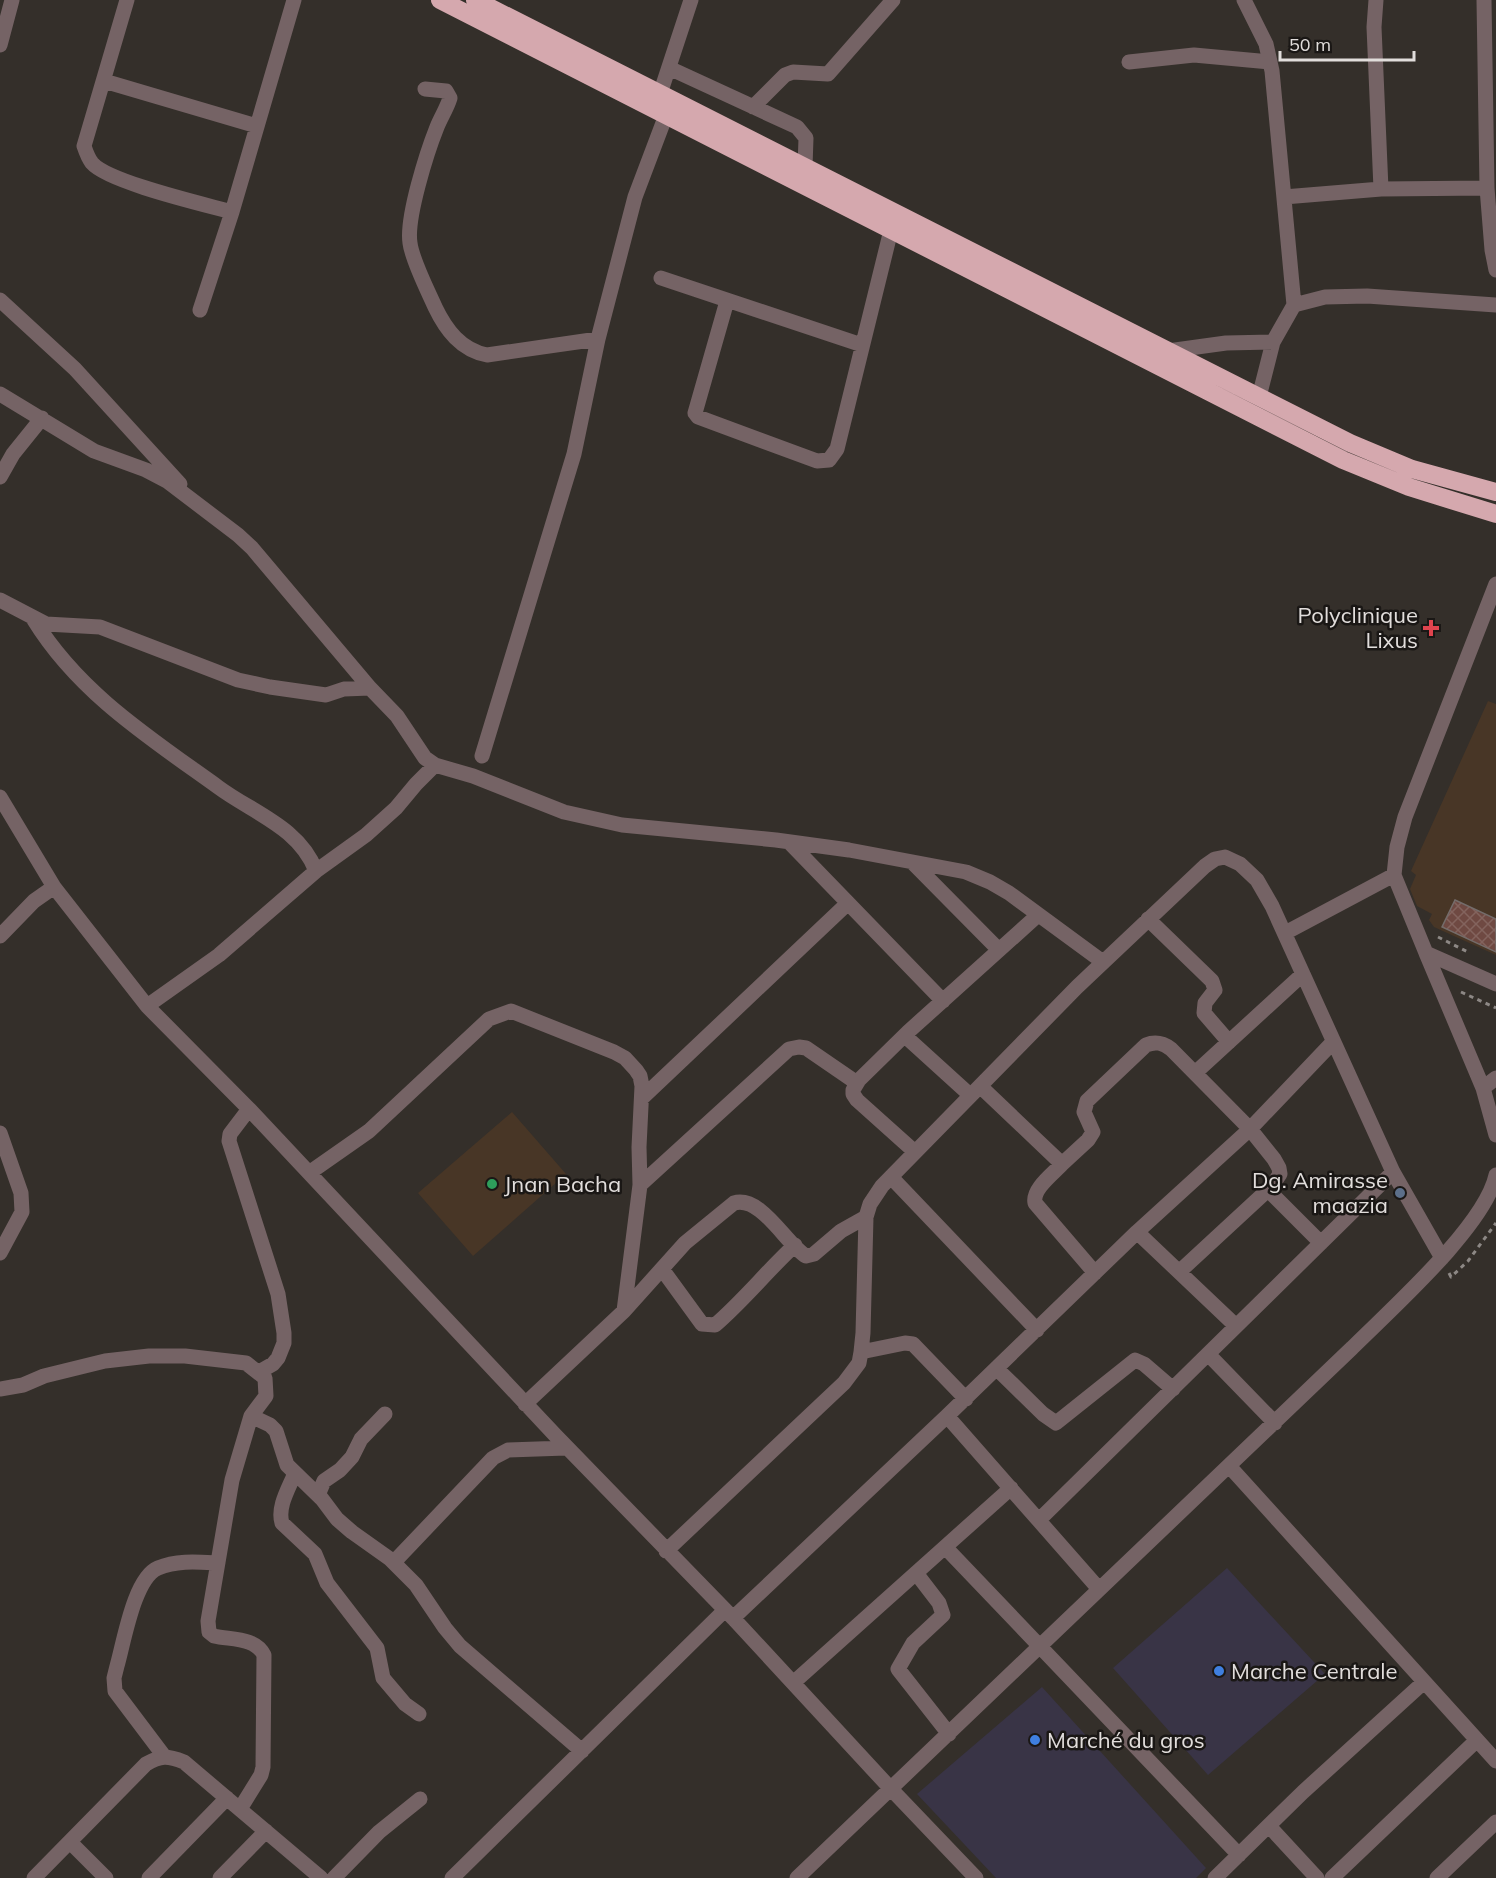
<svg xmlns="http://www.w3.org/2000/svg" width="1496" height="1878" font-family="Mulish,sans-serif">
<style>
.commercial{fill:#393446}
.park{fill:#483626}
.building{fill:url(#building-cross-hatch);stroke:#746c6a;stroke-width:1.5}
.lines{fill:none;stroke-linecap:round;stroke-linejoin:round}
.path{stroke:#8d8885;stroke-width:3;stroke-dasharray:4.5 4.5;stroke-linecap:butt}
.minor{stroke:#756365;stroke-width:15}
.highway{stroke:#d5a8ae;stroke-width:18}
.health-dot{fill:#e0444e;stroke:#1a1715;stroke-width:2}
.leisure-dot{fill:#2e9e5b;stroke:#1a1715;stroke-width:2}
.service-dot{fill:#5c6f8a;stroke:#1a1715;stroke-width:2}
.shop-dot{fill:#3f7fe0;stroke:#1a1715;stroke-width:2}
.labels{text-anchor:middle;stroke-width:5;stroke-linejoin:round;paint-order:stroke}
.poi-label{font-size:22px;fill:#e1dddb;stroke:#1a1715;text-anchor:start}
</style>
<defs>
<pattern id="building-cross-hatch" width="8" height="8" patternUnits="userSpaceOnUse" patternTransform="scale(1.5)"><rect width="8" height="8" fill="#6f4942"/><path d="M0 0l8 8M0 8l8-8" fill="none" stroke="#83635d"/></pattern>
</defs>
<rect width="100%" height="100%" fill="#342f2a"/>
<path class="commercial" d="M1227 1568 1325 1674 1208 1775 1113 1668Z
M1042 1687 1206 1868 1196 1878H996L917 1794Z"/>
<path class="park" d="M1488 701 1496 704V955L1434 927 1429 920 1432 914 1417 906 1410 889 1416 875 1411 871Z
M512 1112 566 1174 473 1256 418 1193Z"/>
<path class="building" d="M1455 900 1496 919V952L1442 927Z"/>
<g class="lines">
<path class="path" d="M1438 937 1470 953
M1461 992 1496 1008
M1449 1273 1451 1277 1468 1261 1496 1223"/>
<path class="minor" d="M127 0 84 146C86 152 88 158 92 163 108 182 203 204 232 212
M1244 0 1266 44 1272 71 1294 305 1273 342 1259 397
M1484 0 1487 188 1492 250 1496 270
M0 45 12 0
M1129 62 1194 55 1270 62
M669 68 797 127 806 138 805 167
M104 81 257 126
M425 89 446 91 450 98C447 108 441 117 437 127 427 152 406 218 410 243 412 260 428 291 435 307 446 330 461 350 487 355L598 339
M660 94 691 0
M753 107 785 75 793 72 828 74 893 0
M1381 189 1487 188
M1284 197 1381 189 1374 27 1376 0
M661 278 862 345
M0 300 75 369 180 484
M727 301 695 413 698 417 817 461 829 460 837 449 891 230
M1294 305 1325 297 1367 296 1496 305
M200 310 232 212 294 0
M1168 351 1226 343 1273 342
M0 394 94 451 146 470 167 481 238 535 252 548 370 688 397 716 425 758 435 765 473 776 564 812 622 825 776 840 849 850 966 872 990 882 1009 893 1103 962
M0 477 13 454 42 418
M0 600 46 624 100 627 238 680 270 687 326 695 344 689 370 688
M34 620C79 693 150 738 218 787 253 813 299 827 316 871
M482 756 574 454 598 339 635 197 666 115
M0 797 54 887 147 1006 249 1109 556 1436 733 1618 891 1789 976 1878
M789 842 943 1001
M912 862 999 950
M1394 875 1397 847 1405 817 1496 584
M1148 919 1212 981 1215 990 1205 1003 1204 1013 1229 1042
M1285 933 1394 875 1426 953 1496 984
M0 936 34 901 54 887
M1426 953 1483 1088 1496 1135
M147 1006 219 955 316 871 366 835 396 808 416 784 435 765
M905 1036 970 1095
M1195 1073 1303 974
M980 1086 1062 1164C1053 1174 1032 1189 1035 1203L1095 1273
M1483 1088 1496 1078
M642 1098 848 903
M249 1109 230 1134 229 1141 278 1294 284 1333V1343L278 1358 273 1364 259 1372
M0 1133 21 1193 22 1212 0 1253
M915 1152 857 1100 853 1094V1090L859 1080 908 1032 1038 915
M1062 1164 1088 1140 1093 1132 1084 1112 1087 1101 1146 1045C1156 1041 1163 1043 1171 1049L1250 1129 1274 1159 1279 1168 1280 1174 1271 1187 1179 1272
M309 1173 369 1131 489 1019 511 1011 614 1052 625 1058 636 1070 640 1076 642 1086 639 1147 640 1185 624 1311
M891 1177 1037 1330
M640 1185 789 1049 799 1047 806 1048 857 1083
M1268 1190 1321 1243
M1137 1232 1236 1326
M662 1269 702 1324 715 1325C743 1301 767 1271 795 1245
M861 1352 905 1343 913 1344 966 1399
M1208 1354 1275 1423
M997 1369 1043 1414 1056 1423 1135 1360 1144 1364 1173 1389
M0 1389 23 1385 44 1376 105 1361 149 1356H185L246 1363 265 1378 266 1396 251 1416 232 1480 208 1621 209 1632 214 1636C231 1640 255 1637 264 1655L263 1767 261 1775 240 1809
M525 1404 624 1311 685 1243 734 1203C761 1195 786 1244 806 1256L814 1254 841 1231 866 1217
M251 1416 270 1425 276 1431 287 1465 322 1499 337 1519 352 1532 390 1559 416 1585 445 1628 460 1646 582 1751
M947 1416 1099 1589
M1230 1467 1496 1761
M295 1473C289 1488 277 1507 282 1523L315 1554 327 1583 377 1648 383 1678 405 1704 419 1714
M1011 1488 945 1547 1239 1855
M318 1495 324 1481 340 1470 352 1457 361 1439 385 1414
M1040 1519 1393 1172
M666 1551 844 1383 859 1363 861 1352 863 1333 866 1217 870 1204 882 1186 1077 987 1205 866 1215 859 1225 857 1240 864 1257 880 1272 906 1393 1172 1442 1258
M394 1562 493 1458 508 1450 566 1448
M916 1573 939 1603 943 1615 913 1643 898 1669 949 1734
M733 1618 947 1416 1137 1232 1250 1129 1333 1042
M793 1683 945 1547
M164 1756 115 1691 114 1678 117 1666C124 1642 134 1578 158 1568 177 1560 198 1562 218 1563
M1269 1826 1317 1878
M70 1842 106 1878
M34 1878 146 1764C161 1755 168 1756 184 1762L321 1878
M149 1878 227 1798
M220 1878 266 1831
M334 1878 379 1832 420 1799
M452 1878 725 1610
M797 1878 1352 1348C1390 1310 1485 1226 1496 1175
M1215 1878 1303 1792 1424 1682
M1332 1878 1477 1740
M1437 1878 1496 1822"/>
<path class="highway" d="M440 0 1343 460 1409 487 1496 514
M475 0 1350 443 1412 469 1496 492"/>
</g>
<path class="health-dot" d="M1428 619h6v6h6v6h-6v6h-6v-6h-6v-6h6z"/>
<circle class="leisure-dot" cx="492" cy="1184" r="6"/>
<circle class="service-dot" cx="1400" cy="1193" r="6"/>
<g class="shop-dot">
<circle cx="1219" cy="1671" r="6"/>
<circle cx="1035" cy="1740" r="6"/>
</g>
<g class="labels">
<g class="poi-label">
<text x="1418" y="623" text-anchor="end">Polyclinique<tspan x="1418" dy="25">Lixus</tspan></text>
<text x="1388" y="1188" text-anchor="end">Dg. Amirasse<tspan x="1388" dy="25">maazia</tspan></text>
<text x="504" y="1192">Jnan Bacha</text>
<text x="1231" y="1679">Marche Centrale</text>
<text x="1047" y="1748">Marché du gros</text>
</g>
</g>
<path d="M1280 51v9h134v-9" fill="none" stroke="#e1dddb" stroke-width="3"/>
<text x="1289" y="51" font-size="18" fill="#e1dddb" stroke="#1a1715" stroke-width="4.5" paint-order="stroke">50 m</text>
</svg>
